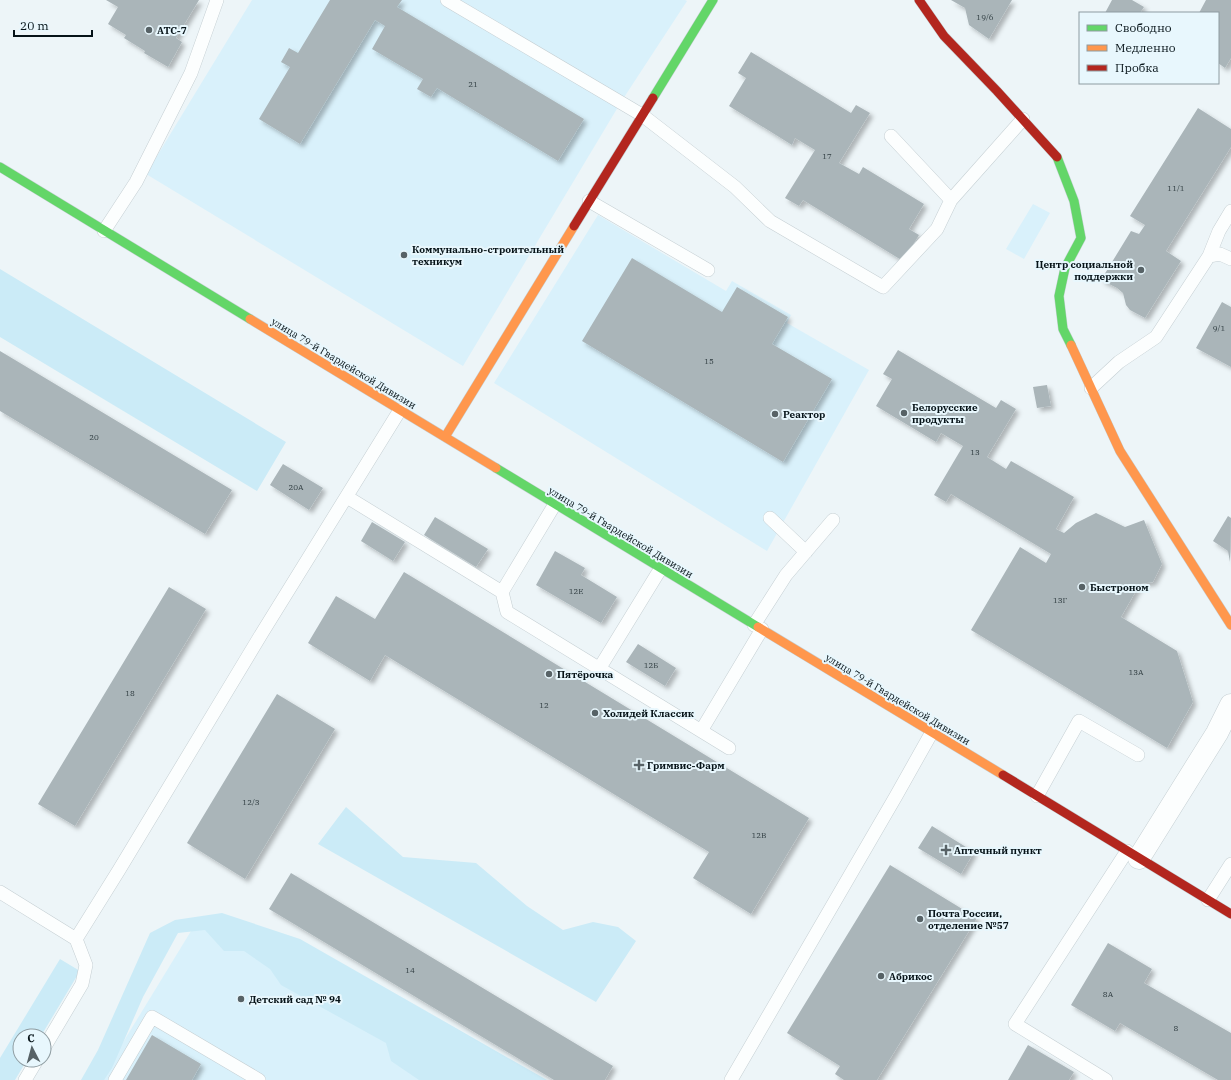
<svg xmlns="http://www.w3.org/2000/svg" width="1231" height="1080" font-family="'IBM Plex Serif',serif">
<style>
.built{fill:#d9f1fb}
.green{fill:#cbebf7}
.building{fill:#aab5b9;filter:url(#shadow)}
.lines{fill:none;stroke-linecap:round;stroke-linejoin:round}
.lane-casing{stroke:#c5cfd3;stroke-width:14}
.street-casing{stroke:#c5cfd3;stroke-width:23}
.fast-casing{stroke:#c5cfd3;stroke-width:10}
.slow-casing{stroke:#c5cfd3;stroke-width:10}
.jam-casing{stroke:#c5cfd3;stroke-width:10}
.lane{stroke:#fcfefe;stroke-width:13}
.street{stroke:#fcfefe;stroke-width:22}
.fast{stroke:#63d668;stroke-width:9}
.slow{stroke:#ff974d;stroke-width:9}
.jam{stroke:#b3261e;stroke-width:9}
.poi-dot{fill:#576266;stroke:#e8f7fd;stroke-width:1.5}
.labels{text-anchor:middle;stroke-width:4;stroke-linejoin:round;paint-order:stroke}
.number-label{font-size:8px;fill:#2f3c40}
.poi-label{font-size:10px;font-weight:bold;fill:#061318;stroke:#e8f7fd;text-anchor:start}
.street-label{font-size:10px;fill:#061318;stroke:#e8f7fd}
</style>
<defs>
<filter id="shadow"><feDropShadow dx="3.5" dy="3.5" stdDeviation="2" flood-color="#0004"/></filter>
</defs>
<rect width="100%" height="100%" fill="#edf5f8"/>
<path class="built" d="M252 0H685L687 1 621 102 463 366 146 174Z
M1033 204 1050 213 1024 259 1006 249Z
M598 215 726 291 732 281 791 315 787 323 869 370 767 551 494 383Z
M199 918 466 1080H100Z"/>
<path class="green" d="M0 269 286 442 257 491 0 337Z
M346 807 403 857 476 863 527 906 563 930 593 922 618 927 636 941 596 1002 318 844Z
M222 913 300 939 547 1080H419L391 1061 386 1043 281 985 270 969 244 951H224L205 930 178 933 143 997 112 1068 104 1080H81L98 1050 150 933 175 920Z
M60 959 80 971 41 1036H20V1060H27L15 1080H0V1058Z"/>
<path class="building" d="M106 0H199L176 38 182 42 168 67 144 53 145 51 124 38 126 35 108 24 118 7Z
M330 0H402L397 7 584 119 558 161 437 88 431 97 417 89 423 79 372 49 385 26 375 20 300 144 259 119 290 67 281 62 289 48 298 53Z
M951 0H1012L989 39 969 25 965 8Z
M1112 0H1132L1144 7 1140 13H1105Z
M1206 0H1231V58L1225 68 1218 63V13H1199Z
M751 52 851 113 856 105 870 113 839 163 859 174 863 167 924 204 909 229 919 235 903 261 803 200 799 206 785 198 815 150 795 138 792 145 729 106 746 78 738 73Z
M1198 108 1231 129V147L1166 251 1181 261 1145 318 1130 310 1126 305 1123 293 1117 288 1101 280 1131 231 1139 234 1145 225 1130 216Z
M632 258 722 312 737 287 788 317 772 344 832 379 783 462 582 341Z
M1222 302 1231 307V367L1196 348Z
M898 350 996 408 1001 400 1016 409 987 457 1006 469 1011 461 1074 497 1056 529 1064 533 1076 523 1096 513 1125 527 1144 520 1162 564 1153 582 1140 584 1121 617 1177 651 1193 702 1167 748 971 630 1020 547 1046 563 1051 554 951 494 946 502 934 495 963 446 941 433 936 442 876 406 892 379 883 374Z
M0 351 232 490 205 534 0 411Z
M1047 385 1051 406 1037 408 1033 387Z
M283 464 323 488 309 510 270 485Z
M1228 516 1231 518 1230 562 1228 551 1213 541Z
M435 517 488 549 476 567 424 535Z
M372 522 405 542 393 561 361 541Z
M555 551 585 568 581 575 617 597 601 623 536 585Z
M404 572 809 818 751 914 693 878 709 852 385 655 370 681 308 643 336 596 375 619Z
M169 587 206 609 75 826 38 804Z
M638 644 676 668 665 686 626 662Z
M277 694 335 729 245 879 187 843Z
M932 826 974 852 961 874 918 848Z
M890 865 977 918 877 1080H844L835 1074 840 1066 787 1033Z
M291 873 613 1066 605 1080H554L269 909Z
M1108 943 1152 969 1144 983 1231 1033V1080H1218L1120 1023 1115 1031 1071 1005Z
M152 1035 201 1064 192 1080H126Z
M1028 1045 1074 1072 1069 1080H1008Z"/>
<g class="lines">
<g class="lane-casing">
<path id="lane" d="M447 0 642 115 735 187 770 221 883 287 937 229 951 200 891 136
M951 200 1023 119
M589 201 708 270
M104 231 136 182 191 73 217 0
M1209 256 1220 254 1231 259
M1091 388 1119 362 1156 337 1209 256 1219 231 1231 211
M347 497 502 592 507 612 729 748
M770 518 806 552
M502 592 555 504
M754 625 786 575 833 520
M599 669 661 568
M701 731 762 629
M1037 796 1079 721 1138 755
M0 892 76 939 119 870 262 633 400 410
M1208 900 1231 864
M44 1048 82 984 86 965 76 939
M25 1080 37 1060
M115 1080 152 1017 259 1080
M731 1080 896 796 932 732
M1106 1080 1015 1024 1127 851"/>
</g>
<g class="street-casing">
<path id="street" d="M1139 858 1217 733 1231 705"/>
</g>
<g class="fast-casing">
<path id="fast" d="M653 98 713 0
M1057 157 1074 201 1081 238 1065 268 1059 296 1063 329 1071 345
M0 167 250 319
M496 468 758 627"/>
</g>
<g class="slow-casing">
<path id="slow" d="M250 319 496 468
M1071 345 1120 451 1231 625
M445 437 574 226
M758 627 1003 775"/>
</g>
<g class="jam-casing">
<path id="jam" d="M919 0 944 36 997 91 1057 157
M574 226 653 98
M1003 775 1231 914"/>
</g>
<use href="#lane" class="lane"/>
<use href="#street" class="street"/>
<use href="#fast" class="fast"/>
<use href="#slow" class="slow"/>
<use href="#jam" class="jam"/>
</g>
<g class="poi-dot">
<circle cx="149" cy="30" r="4"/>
<circle cx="404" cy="255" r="4"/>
<circle cx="1141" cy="270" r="4"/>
<circle cx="904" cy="413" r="4"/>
<circle cx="775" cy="414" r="4"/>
<circle cx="1082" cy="587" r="4"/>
<circle cx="549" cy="674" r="4"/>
<circle cx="595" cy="713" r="4"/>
<path d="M637 759h4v4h4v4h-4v4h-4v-4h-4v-4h4z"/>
<path d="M944 844h4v4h4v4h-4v4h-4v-4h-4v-4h4z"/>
<circle cx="920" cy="919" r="4"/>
<circle cx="881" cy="976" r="4"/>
<circle cx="241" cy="999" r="4"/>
</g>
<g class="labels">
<g class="number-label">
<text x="985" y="20">19/6</text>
<text x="473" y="87">21</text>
<text x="827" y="159">17</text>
<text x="1176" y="191">11/1</text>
<text x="1219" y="331">9/1</text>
<text x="709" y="364">15</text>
<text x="94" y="440">20</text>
<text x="975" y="455">13</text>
<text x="296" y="490">20А</text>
<text x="576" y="594">12Е</text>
<text x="1060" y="603">13Г</text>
<text x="651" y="668">12Б</text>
<text x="1136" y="675">13А</text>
<text x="130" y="696">18</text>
<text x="544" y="708">12</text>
<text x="251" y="805">12/3</text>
<text x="759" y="838">12В</text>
<text x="410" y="973">14</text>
<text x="1108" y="997">8А</text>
<text x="1176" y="1031">8</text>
</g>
<g class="poi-label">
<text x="157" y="34">АТС-7</text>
<text x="412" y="253">Коммунально-строительный<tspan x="412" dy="12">техникум</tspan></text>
<text x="1133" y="268" text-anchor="end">Центр социальной<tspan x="1133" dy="12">поддержки</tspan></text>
<text x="912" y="411">Белорусские<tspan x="912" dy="12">продукты</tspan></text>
<text x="783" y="418">Реактор</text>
<text x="1090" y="591">Быстроном</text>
<text x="557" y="678">Пятёрочка</text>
<text x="603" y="717">Холидей Классик</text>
<text x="647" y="769">Гримвис-Фарм</text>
<text x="954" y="854">Аптечный пункт</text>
<text x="928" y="917">Почта России,<tspan x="928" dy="12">отделение №57</tspan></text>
<text x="889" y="980">Абрикос</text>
<text x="249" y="1003">Детский сад № 94</text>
</g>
<g class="street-label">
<text transform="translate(344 363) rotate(31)" y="4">улица 79-й Гвардейской Дивизии</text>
<text transform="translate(621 532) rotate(31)" y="4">улица 79-й Гвардейской Дивизии</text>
<text transform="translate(898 699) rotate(31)" y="4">улица 79-й Гвардейской Дивизии</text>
</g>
</g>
<rect x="1079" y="12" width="140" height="72" fill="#e8f7fd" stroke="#8e9ca1"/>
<rect x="1087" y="25" width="20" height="6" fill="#63d668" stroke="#8e9ca1"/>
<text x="1115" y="32" font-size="12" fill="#061318">Свободно</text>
<rect x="1087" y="45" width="20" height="6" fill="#ff974d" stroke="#8e9ca1"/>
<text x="1115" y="52" font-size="12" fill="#061318">Медленно</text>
<rect x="1087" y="65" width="20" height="6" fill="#b3261e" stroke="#8e9ca1"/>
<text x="1115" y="72" font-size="12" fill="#061318">Пробка</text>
<g transform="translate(32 1048) rotate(354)"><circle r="19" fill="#e8f7fd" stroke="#8e9ca1"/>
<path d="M0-3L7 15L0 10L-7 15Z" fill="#576266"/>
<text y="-6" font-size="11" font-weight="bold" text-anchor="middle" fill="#061318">С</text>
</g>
<path d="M14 30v6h78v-6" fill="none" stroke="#061318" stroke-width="2"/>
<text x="20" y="30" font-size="12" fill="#061318" stroke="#e8f7fd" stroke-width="3" paint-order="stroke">20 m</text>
</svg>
